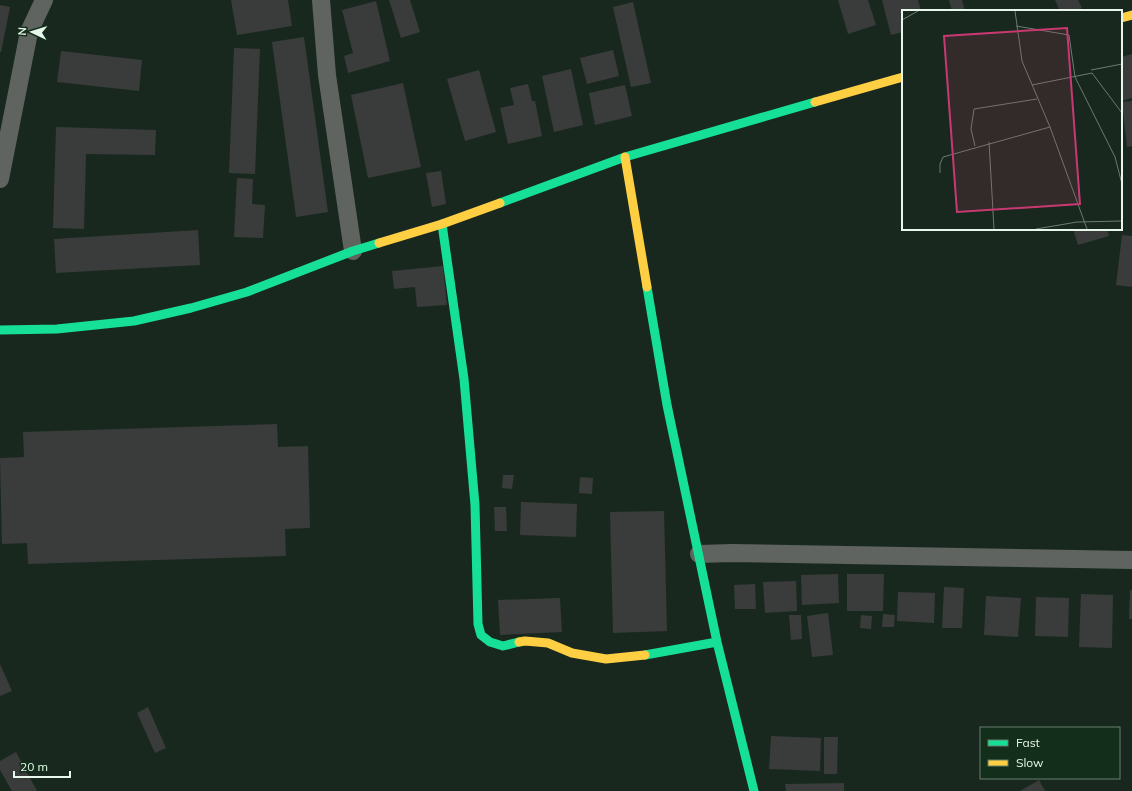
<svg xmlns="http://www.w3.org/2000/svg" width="1132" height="791" font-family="Mulish,sans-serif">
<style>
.building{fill:#393c3b}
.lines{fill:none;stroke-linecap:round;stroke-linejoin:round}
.street{stroke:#5f6460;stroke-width:18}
.fast{stroke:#16e098;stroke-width:9}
.slow{stroke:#ffcf43;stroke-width:9}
.inset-road{fill:none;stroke:#6b7b70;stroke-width:1}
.view{fill:#c83971;fill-opacity:0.15;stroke:#c83971;stroke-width:2}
.inset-edge{fill:none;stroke:#e7f7eb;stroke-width:2}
</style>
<rect width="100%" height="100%" fill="#19281e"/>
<path class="building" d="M231 0H288L292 26 237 35Z
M389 0H410L420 32 401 38Z
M838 0H868L876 25 848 34Z
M882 0H918L921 11H903V32L891 35Z
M949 0H962L965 11H952Z
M1055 0H1078L1082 8 1076 11H1060Z
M376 1 390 61 348 73 344 56 353 53 342 10Z
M633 2 651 83 631 87 613 7Z
M0 5 10 7 1 52H0Z
M304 37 328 212 296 217 272 42Z
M234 48 260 49 255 174 229 173Z
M613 50 619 76 587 84 580 58Z
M61 51 142 60 139 91 57 82Z
M1132 54V98L1121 101V57Z
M571 69 583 125 554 132 542 76Z
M479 70 496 132 465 141 447 79Z
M403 83 421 167 368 178 351 95Z
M528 84 532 101H535L542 136 508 144 500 108 514 105 510 88Z
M625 85 632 116 595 125 589 93Z
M1132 101V146L1127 147 1122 102Z
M56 127 156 130 155 155 86 154 84 229 53 228Z
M441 171 446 204 432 207 426 173Z
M237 178 253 179 252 204 265 205 263 238 234 237Z
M1073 229H1107L1109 236 1078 245Z
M198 230 200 265 56 273 54 239Z
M1122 235 1132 236V287L1116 285Z
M443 266 447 305 417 307 415 287 394 289 392 271Z
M277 424 278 447 308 446 310 528 285 529 286 556 28 564 27 543 2 544 0 458 24 457 23 432Z
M503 475H514L512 489 502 488Z
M580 477 593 478 592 494 579 493Z
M521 502 577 504 576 537 520 535Z
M494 507H506L507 531H495Z
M664 511 667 631 613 633 610 512Z
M838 574 839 603 802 605 801 575Z
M847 574H884L883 611H847Z
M796 581 797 611 765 613 763 582Z
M755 584 756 609H735L734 585Z
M944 587 964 588 962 628H942Z
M1130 590H1132V619H1129Z
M898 592 935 593 934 623 897 621Z
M1081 594 1113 595 1112 648 1079 647Z
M986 596 1021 598 1018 637 984 635Z
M1036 597 1069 598 1068 637 1035 636Z
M560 598 562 632 500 635 498 600Z
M828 613 833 655 812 657 807 616Z
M883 614 895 615 894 627H882Z
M789 615H801L802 639 791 640Z
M861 615 872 616 871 629 860 628Z
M0 664 12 691 0 696Z
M148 707 166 748 155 753 137 713Z
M771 736 821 738 820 771 769 769Z
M824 737H838L837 774H824Z
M16 752 37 791H12L0 770V761Z
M1039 780 1045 791H1020Z
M844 783V791H786L785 784Z"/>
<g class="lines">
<path class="street" d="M321 0 327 75 353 251
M0 179 29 32 44 0
M699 554 732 553 1132 560"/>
<path class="fast" d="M500 203 625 157 815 102
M442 224 464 379 475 505 478 624 481 635 490 642 503 646 519 642
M647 287 667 405 717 642 754 791
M0 330 57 329 134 321 191 308 247 292 353 251 379 243
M645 655 717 642"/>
<path class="slow" d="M1121 18 1132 15
M815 102 903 77
M625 157 647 287
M379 243 442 224 500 203
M519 642 525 641 548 643 572 653 606 659 645 655"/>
</g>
<g transform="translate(902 10)">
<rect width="220" height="220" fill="#19281e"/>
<path class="inset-road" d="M113 1 120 51 148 117 185 219M0 10 16 1M114 16 167 25 173 67 213 147 220 174M189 60 220 54M130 75 190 63 220 103M87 132 92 219M73 136 69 119 72 99 135 89M38 163V154L41 147 148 117M134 219 175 212 220 211"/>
<path class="view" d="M165 18 178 194 55 202 42 26Z"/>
<rect width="220" height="220" class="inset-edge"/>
</g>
<rect x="980" y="727" width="140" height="52" fill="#132e1b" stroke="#687e6e"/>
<rect x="988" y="740" width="20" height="6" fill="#16e098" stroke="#687e6e"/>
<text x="1016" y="747" font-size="12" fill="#e7f7eb">Fast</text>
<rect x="988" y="760" width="20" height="6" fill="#ffcf43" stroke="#687e6e"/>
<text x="1016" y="767" font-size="12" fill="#e7f7eb">Slow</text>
<g transform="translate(32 32) rotate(274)" stroke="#132e1b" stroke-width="3" paint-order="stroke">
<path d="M0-3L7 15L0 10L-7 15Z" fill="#e7f7eb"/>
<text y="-6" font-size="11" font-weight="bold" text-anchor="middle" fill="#e7f7eb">N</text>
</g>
<path d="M14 771v6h56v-6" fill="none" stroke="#e7f7eb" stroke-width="2"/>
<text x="20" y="771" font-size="12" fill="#e7f7eb" stroke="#132e1b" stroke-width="3" paint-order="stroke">20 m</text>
</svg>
